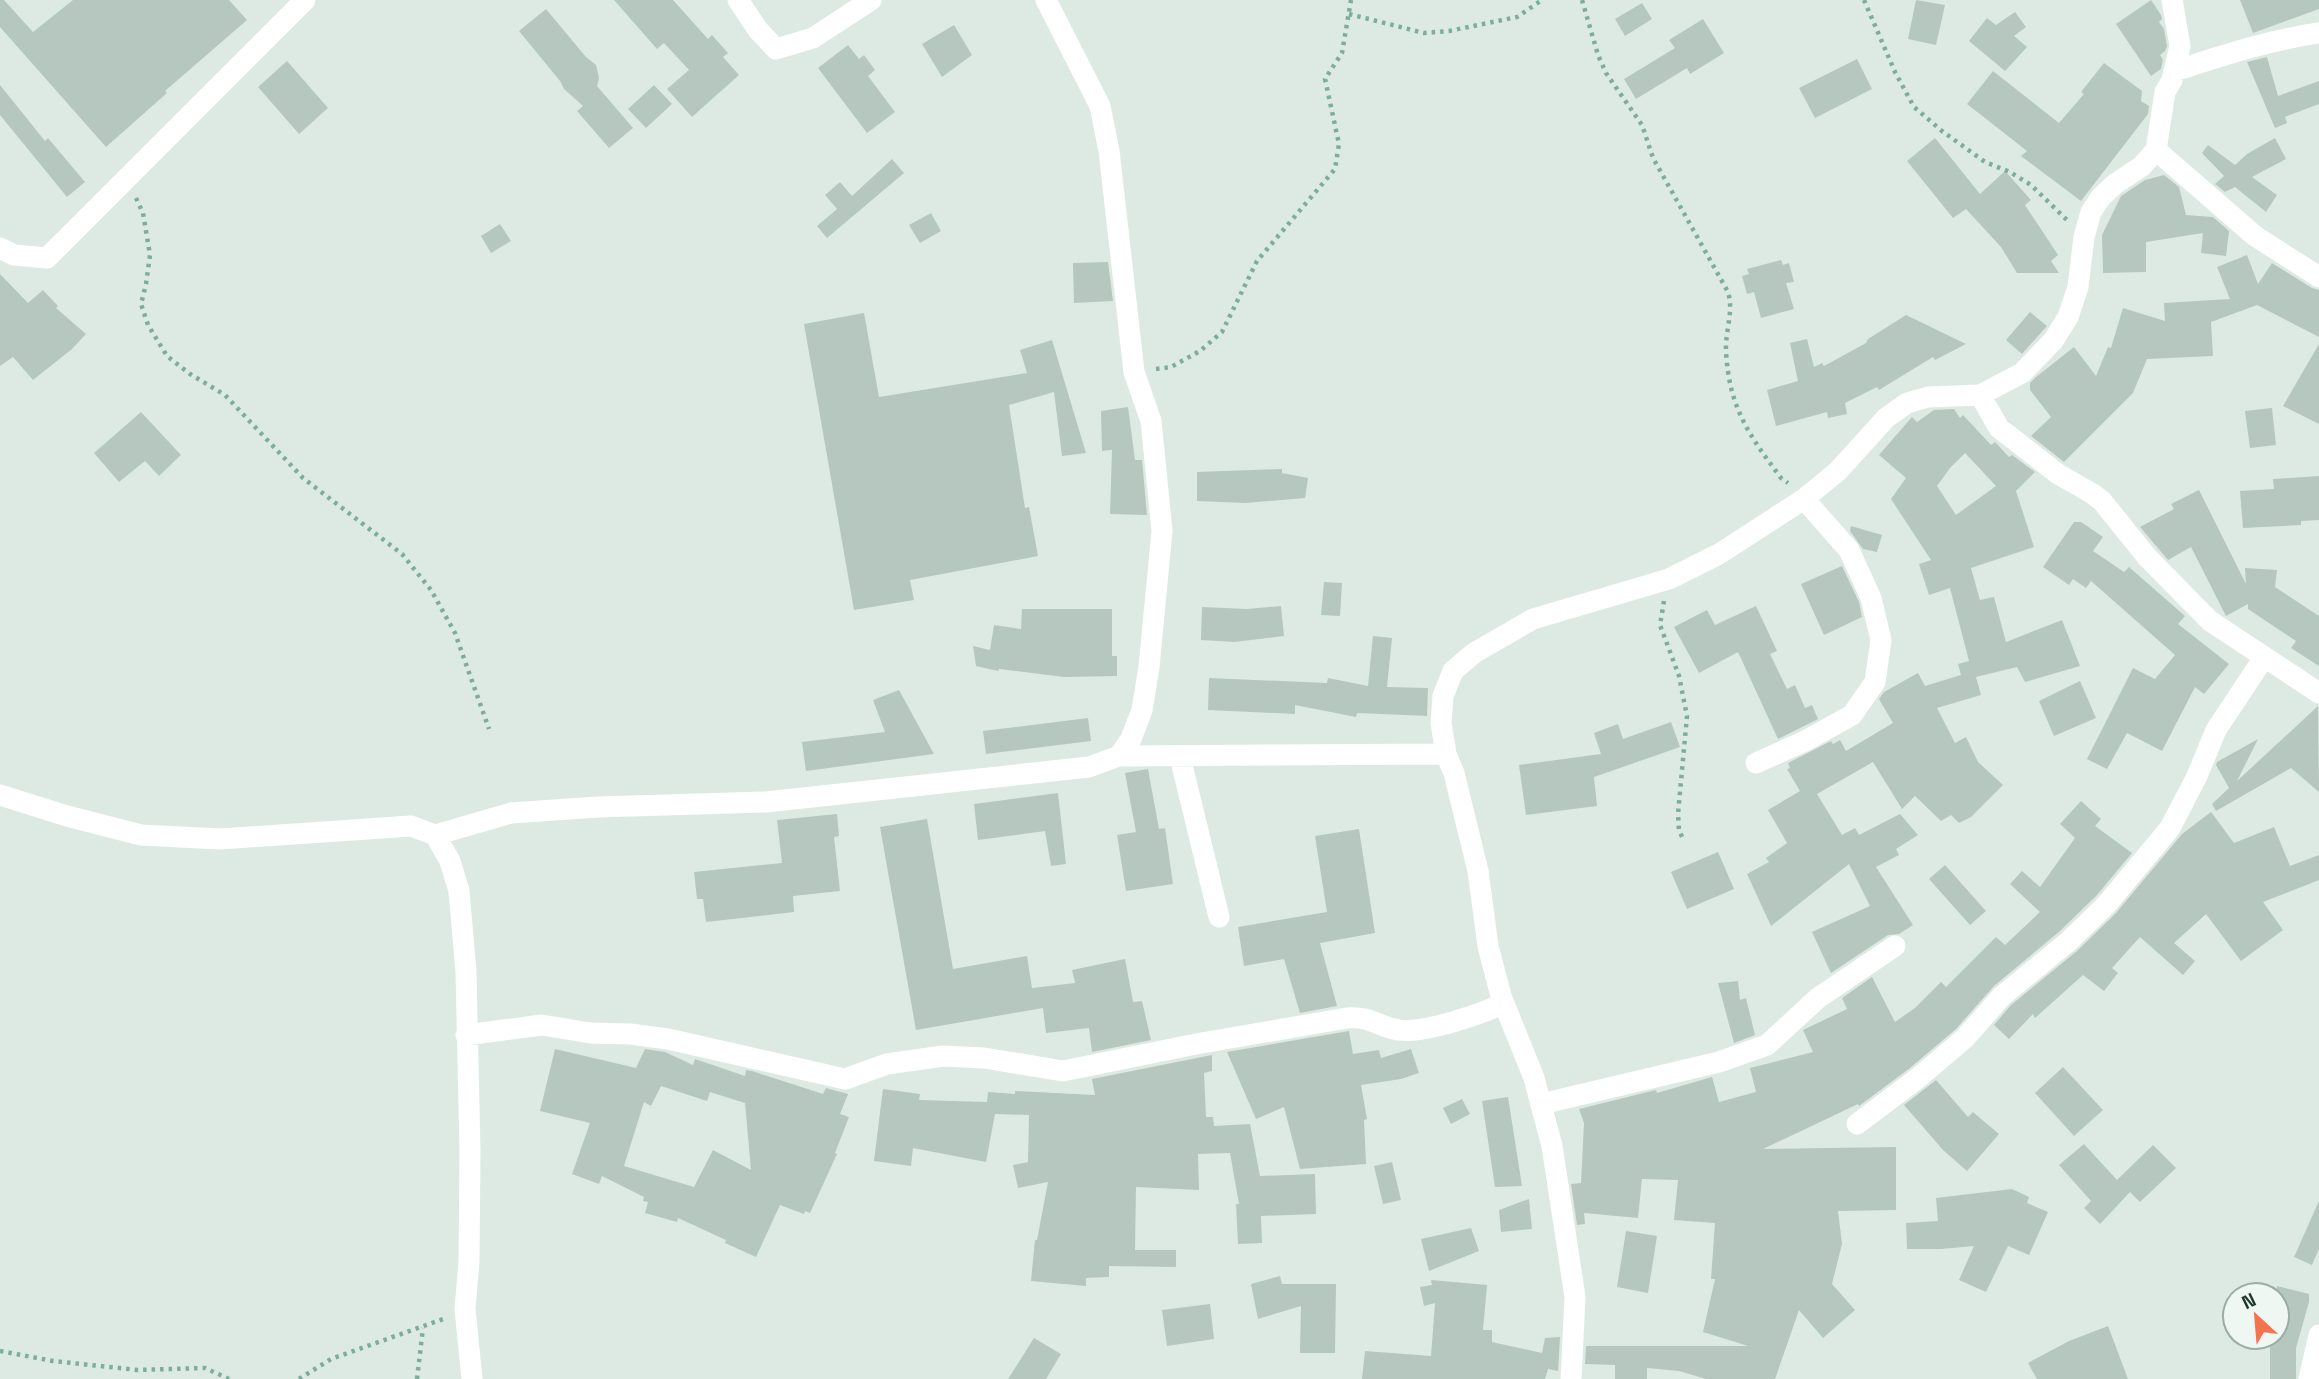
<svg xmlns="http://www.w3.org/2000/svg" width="2319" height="1379" font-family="'Space Grotesk',sans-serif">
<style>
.building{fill:#b6c7c0;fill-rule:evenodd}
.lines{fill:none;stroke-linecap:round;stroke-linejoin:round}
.path{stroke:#7dae9d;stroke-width:4.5;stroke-dasharray:3.5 5;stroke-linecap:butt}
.minor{stroke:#fff;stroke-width:21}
</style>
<rect width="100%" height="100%" fill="#ddeae4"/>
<path class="building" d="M0 0H4L33 32 73 0H229L247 20 165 91 167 93 106 147 0 27Z
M614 0H673L708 39 712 35 728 53 723 57 739 75 692 117 667 89 689 70 664 43 657 49Z
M1916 0 1945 5 1936 45 1908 39Z
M2151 0 2161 15 2162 19 2159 22 2164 29 2167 46 2165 51 2160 55 2163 60 2161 69 2151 76 2116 24Z
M2240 0H2319V9L2253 33Z
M1642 3 1652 19 1625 36 1615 19Z
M546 9 586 57 596 65 599 78 597 86 633 128 609 148 577 111 583 106 564 89 560 81 519 31Z
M2015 12 2026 27 2014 36 2027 47 2005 71 1969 41 1987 18 1996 25Z
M1703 19 1724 53 1690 74 1687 68 1636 99 1624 79 1675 48 1669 40Z
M954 25 972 55 942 77 922 44Z
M848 45 859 59 864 55 875 70 868 76 895 112 867 133 818 68Z
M2267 57 2278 96 2319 81V104L2285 117 2287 123 2275 128 2247 62Z
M1857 59 1872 89 1815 118 1799 88Z
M287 61 328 108 299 134 258 87Z
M2104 63 2142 91 2141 101 2149 106 2148 114 2081 201 2021 156 2027 151 1967 104 1993 71 2059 123 2084 94 2081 92Z
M0 85 45 141 48 138 85 182 67 197 0 115Z
M654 85 672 104 646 128 628 109Z
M1935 138 1980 194 2005 171 2031 200 2025 205 2058 255 2051 261 2059 273H2017L2001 247 1966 209 1953 218 1907 161Z
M2275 138 2286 159 2252 177 2277 195 2266 212 2235 187 2225 192 2215 184 2224 176 2202 153 2208 145 2235 165 2247 154Z
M892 159 904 173 827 238 817 226 837 209 825 195 840 182 852 196Z
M2164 175 2179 187 2186 215 2213 217 2229 231 2226 256 2201 253 2203 233 2146 242V272L2103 273 2102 235 2121 196 2145 180Z
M931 213 941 231 920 243 909 225Z
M500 224 511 241 491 253 481 236Z
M2247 255 2258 284 2272 263 2312 288 2319 290V337L2257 305 2211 322 2213 356 2147 359 2133 393 2064 462 2031 436 2051 417 2030 390V383L2036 377 2074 347 2096 376 2108 347 2111 348 2123 308 2165 321 2164 303 2230 299 2217 267Z
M1781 260 1783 265 1789 263 1794 282 1786 283 1794 309 1761 318 1754 292 1747 294 1742 276 1749 274 1747 269Z
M1108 262 1113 301 1074 303 1073 263Z
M0 274 28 303 43 290 58 306 56 308 86 334 72 349 33 380 13 357 0 366Z
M2030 312 2047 326 2022 354 2006 340Z
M864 313 879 397 1027 373 1020 350 1052 340 1086 453 1062 456 1054 392 1009 405 1025 508 1029 507 1038 556 910 580 914 600 854 610 804 324Z
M1906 315 1966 344 1935 360 1933 357 1879 390 1877 387 1845 403 1847 414 1828 418 1827 412 1776 426 1767 390 1798 381 1790 343 1807 339 1814 367 1822 363 1824 366 1866 343 1868 339Z
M2319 344V424L2283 406Z
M1128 407 1135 460H1142L1147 515 1110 514 1112 450 1102 451 1101 411Z
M2272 408 2276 445 2250 448 2245 411Z
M1954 409 1960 418 1963 415 1991 445 1995 442 2009 457 2012 455 2035 472 2016 491 2034 547 1971 568 1980 600 1994 597 2006 642 2062 620 2080 666 2025 682 2017 667 1976 677 1981 695 1937 708 1955 743 1966 737 1978 762 2003 785 1971 817 1959 823 1951 815 1941 821 1915 796 1902 809 1873 762 1817 794 1842 835 1855 828 1859 835 1900 814 1918 835 1896 849 1899 855 1876 867 1913 925 1899 934 1888 935 1831 973 1812 932 1870 906 1849 864 1771 926 1747 874 1769 862 1766 858 1787 843 1768 810 1800 791 1787 769 1790 768 1788 763 1831 741 1833 744 1840 740 1846 751 1893 723 1879 699 1884 692 1918 673 1925 686 1961 675 1958 664 1969 661 1950 588 1929 595 1919 564 1931 560 1891 499 1906 478 1879 455 1912 417 1917 422 1934 410ZM1965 453 1996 486 1956 515 1937 486 1950 468Z
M141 412 181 455 159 476 145 461 119 482 94 453Z
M1282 469V473L1308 478 1305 498 1245 503 1197 501V472Z
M2319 476V520L2301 521V525L2243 528 2240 491 2274 489 2273 479Z
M2199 490 2246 584 2245 568 2277 570 2275 587 2319 616V666L2291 648 2296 641 2248 609V604L2226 616 2191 547 2168 560 2140 527 2174 509 2171 504Z
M2074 522H2081L2103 537 2093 551 2124 572 2129 567 2185 616 2178 624 2229 664 2204 694 2195 687 2162 751 2127 733 2107 769 2087 759 2133 668 2155 679 2175 655 2091 581 2086 588 2073 579 2069 585 2043 567Z
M1851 526 1882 535 1877 552 1863 549 1850 531Z
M1842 566 1859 602 1862 617 1824 635 1801 584Z
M1324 582 1342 583 1340 616 1321 615Z
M1281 606 1284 636 1234 642 1201 640 1202 607 1247 609Z
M1756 606 1777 651 1770 654 1787 689 1795 685 1805 708 1812 705 1818 719 1778 739 1738 652 1699 673 1674 627 1707 610 1715 625Z
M1022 609H1112V656H1117V676L1064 677 999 669 998 671 976 666 973 646 990 650 994 625 1021 629Z
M1373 636 1392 638 1387 687 1428 688 1427 716 1357 713 1356 717 1295 705V714L1208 710 1209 678 1327 683 1328 678 1368 686Z
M2080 681 2096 718 2054 736 2039 701Z
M899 690 934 754 806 771 802 742 885 732 873 700Z
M2318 706 2319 792 2291 768 2216 811 2212 804 2229 788 2216 765 2217 762 2258 739 2237 781Z
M1088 718 1091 741 986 754 983 731Z
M1671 722 1680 747 1594 777 1597 806 1526 815 1519 765 1601 754 1594 733 1618 724 1623 739Z
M1148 769 1159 829 1165 828 1173 884 1126 891 1117 835 1136 832 1125 773Z
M1058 793 1066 864 1051 866 1045 831 978 840 974 804Z
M2081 801 2101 819 2095 826 2132 853 2097 895 2060 931 1994 986 1956 1029 1910 1068 1859 1106 1858 1104 1763 1149 1896 1147V1210L1838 1211 1842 1244 1832 1284 1855 1310 1823 1338 1799 1310 1775 1379H1706L1679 1371 1647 1368V1379H1615V1365L1585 1364 1586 1346H1748L1703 1332 1715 1279H1711L1715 1223 1674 1220 1678 1180 1642 1179 1638 1218 1584 1213 1585 1224 1577 1225 1571 1184 1581 1183 1584 1123 1579 1109 1656 1090 1657 1093 1712 1077 1719 1102 1756 1092 1750 1068 1813 1052 1803 1030 1847 1009 1842 998 1872 977 1895 1022 1915 1008 1941 982 1946 987 1996 937 2005 945 2040 912 2010 884 2022 871 2040 887 2075 838 2060 824Z
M2211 812 2234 843 2274 827 2290 866 2319 855V880L2263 902 2283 930 2241 961 2206 914 2174 943 2195 961 2183 975 2140 937 2112 968 2118 973 2104 991 2083 975 2035 1018 2033 1014 2009 1039 1994 1025 2011 1005 2077 951 2116 913 2182 834Z
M837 814 839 836 834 837 840 891 793 896 794 912 706 922 703 899H697L694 872 782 863 777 820Z
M927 819 953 969 1027 956 1032 988 1075 983 1072 970 1125 959 1133 1002 1142 1001 1151 1040 1092 1052 1089 1028 1046 1033 1043 1008 916 1030 880 827Z
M1359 829 1375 933 1320 943 1337 1006 1300 1013 1284 959 1244 966 1238 927 1327 912 1315 836Z
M1718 852 1734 889 1687 909 1671 872Z
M1945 865 1986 911 1970 925 1929 879Z
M1738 981 1740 1000 1746 998 1755 1035 1734 1043 1718 983Z
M1349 1031 1353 1054 1379 1050 1381 1058 1411 1049 1419 1073 1401 1079 1361 1085 1367 1119 1364 1120 1366 1164 1300 1169 1284 1107 1256 1119 1227 1052Z
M555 1049 636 1068 645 1049 665 1052 693 1065 695 1059 745 1076 746 1070 752 1071 823 1094 826 1088 848 1094 840 1114 849 1117 835 1153 837 1154 810 1213 805 1211 804 1214 780 1205 756 1257 725 1243 726 1240 678 1218 677 1222 645 1213 648 1202 643 1201 644 1197 602 1176 599 1184 572 1174 590 1123 540 1111ZM661 1086 707 1101 710 1092 745 1103 751 1170 713 1150 694 1187 624 1166 644 1102 651 1106Z
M1212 1055V1071L1204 1073 1206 1117H1213L1214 1126 1250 1124 1260 1176 1315 1174 1316 1214 1261 1216 1262 1243 1238 1244 1236 1204H1239L1230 1153 1198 1154 1199 1190 1136 1187 1135 1250H1176V1267L1109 1266V1277L1086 1278V1286L1031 1281 1035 1240H1037L1048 1182 1018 1188 1013 1165 1028 1162 1029 1115 995 1114 986 1162 913 1148 911 1166 874 1161 883 1089 920 1094 919 1100 987 1102 988 1092 1015 1094V1091L1095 1095 1092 1079Z
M2063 1067 2103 1110 2074 1136 2035 1093Z
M1936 1080 1968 1117 1973 1112 1999 1134 1967 1171 1943 1150 1904 1105Z
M1508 1097 1522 1186 1495 1187 1482 1101Z
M1462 1099 1470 1114 1451 1124 1443 1108Z
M2084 1144 2117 1180 2153 1145 2176 1168 2140 1202 2130 1192 2100 1224 2084 1208 2091 1201 2059 1165Z
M1392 1162 1401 1200 1383 1204 1374 1166Z
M2012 1189 2029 1197 2027 1203 2048 1212 2029 1255 2008 1246 1986 1292 1959 1280 1974 1246 1941 1249H1907L1906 1223 1938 1221 1936 1198Z
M1529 1199 1532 1229 1501 1232 1499 1210Z
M2319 1201V1249L2312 1265 2294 1257Z
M1471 1228 1479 1251 1429 1271 1421 1239Z
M1626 1231 1657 1236 1648 1293 1617 1287Z
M1280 1276 1282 1284H1336L1335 1353H1300L1301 1306 1258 1319 1251 1284Z
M1431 1280 1487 1285 1483 1330H1492V1342L1542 1353 1545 1338 1560 1337 1558 1371 1548 1369 1545 1379H1362L1365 1351 1431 1356 1435 1303 1424 1306 1420 1287 1432 1285Z
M2277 1286 2309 1294V1302L2296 1348V1379H2270V1337H2277Z
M1210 1304 1214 1339 1167 1346 1162 1310Z
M2108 1326 2128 1379H2037L2028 1363 2069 1341Z
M1034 1338 1061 1354 1046 1379H1008Z"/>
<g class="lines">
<path class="path" d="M1582 0 1598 55 1606 73 1642 125 1653 158 1728 292C1734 312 1725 331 1726 351 1729 408 1749 435 1781 478L1788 483
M1864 0 1895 72 1914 107 1942 131 1985 162 2010 172 2031 185 2068 221
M1349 14 1424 33 1449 31 1517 17 1542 0
M136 198 143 213 150 255 146 284 141 304 148 325 167 356 190 374 225 395 303 478 402 554 431 590 455 633 489 729
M1156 369 1171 367 1200 351 1222 332 1257 261 1335 169 1339 144 1325 79 1342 53 1351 0
M1664 601 1660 625 1679 676 1687 716 1678 814 1679 830 1683 839
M0 1351 53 1361 138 1370 205 1368 229 1379
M299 1379 331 1359 446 1318
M417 1379 423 1328"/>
<path class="minor" d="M738 0 758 30 776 49 813 38 871 0
M2174 71C2222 56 2269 40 2319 33
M2156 150 2255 236 2319 277
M0 248 14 255 47 258 305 0
M1980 395 1999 428 2058 474 2093 494 2102 501 2147 557 2210 621 2319 693
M1119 756 1446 754
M1180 757 1219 917
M1756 763 1805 741 1852 715 1875 682 1881 640 1871 598 1849 550 1804 499
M0 795 67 816 141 835 220 839 411 826 435 835 450 861 459 891 466 972 470 1151 469 1261 465 1309 472 1379
M435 835 511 813 598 807 766 802 1089 767 1119 756 1131 739 1142 710 1149 667 1162 531 1151 421 1134 372 1109 151 1100 106 1046 0
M466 1035 542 1025 590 1033 630 1034 668 1039 845 1079 887 1064 943 1056 984 1058 1063 1071 1196 1044 1347 1018C1371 1016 1378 1027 1399 1030 1423 1034 1482 1014 1504 1003
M1541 1104 1719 1062 1767 1045 1818 998 1895 946
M1857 1124 1918 1078 1965 1038 2002 996 2069 941 2107 904 2170 828 2197 776 2216 730 2263 659
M1571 1379 1575 1297 1552 1146 1534 1078 1501 996 1488 946 1478 871 1454 773 1446 754 1441 723 1443 696 1453 671 1474 653 1533 619 1669 579 1719 554 1804 499 1838 471 1886 418 1907 403 1928 397 1980 395 2022 373 2053 341 2068 317 2078 287 2084 237 2091 212 2101 197 2115 184 2142 166 2156 150 2165 92 2172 80 2180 46 2172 0
M2309 1379 2319 1335"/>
</g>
<g transform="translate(2256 1316) rotate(334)"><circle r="33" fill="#eef7f2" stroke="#9baba5" stroke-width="2"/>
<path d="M0-5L12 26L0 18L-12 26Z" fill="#f6734f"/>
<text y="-10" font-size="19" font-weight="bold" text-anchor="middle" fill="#1f3931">N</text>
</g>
</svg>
